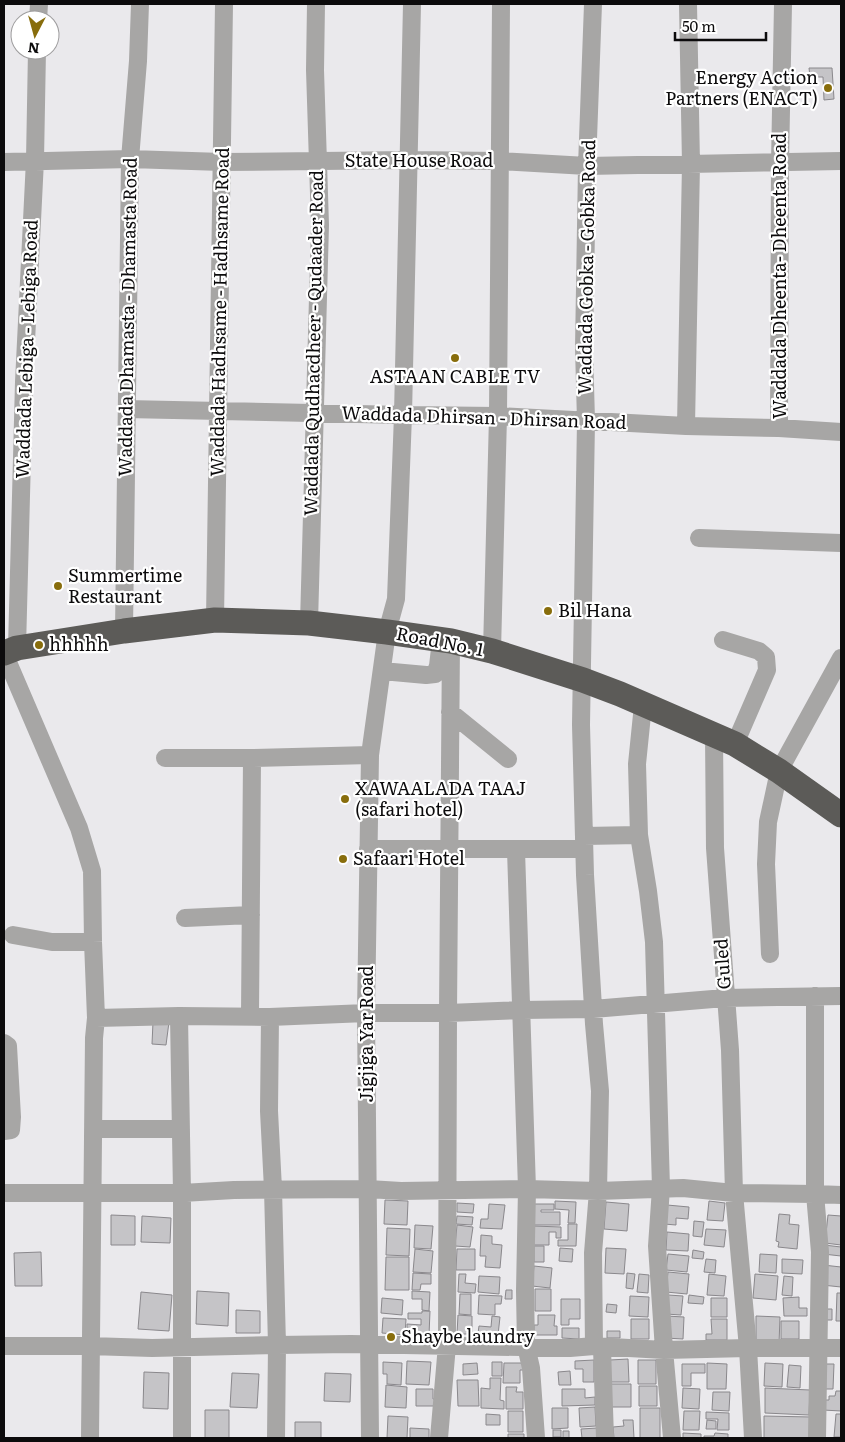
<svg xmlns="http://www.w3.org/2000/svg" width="845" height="1442" font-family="Literata,serif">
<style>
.building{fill:#c5c4c7;stroke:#8a888c}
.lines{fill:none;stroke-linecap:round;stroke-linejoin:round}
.minor{stroke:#a7a6a5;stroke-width:18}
.highway{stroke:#5c5b58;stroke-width:25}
.poi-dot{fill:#886d0c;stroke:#fff;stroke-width:2}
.labels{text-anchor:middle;stroke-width:4.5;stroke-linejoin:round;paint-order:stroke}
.poi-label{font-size:18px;fill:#0c0b0c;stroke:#fff;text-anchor:start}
.street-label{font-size:18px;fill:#0c0b0c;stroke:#fff}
</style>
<rect width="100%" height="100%" fill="#eae9ec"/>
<path class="building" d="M809 68H832L834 99 824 100 823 77H810Z
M153 1022H169L166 1045 152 1044Z
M385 1200 408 1201 407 1225 384 1224Z
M555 1201 576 1202 575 1223H568L569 1210 555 1209Z
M709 1201 725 1203 723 1221 707 1220Z
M606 1202 629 1204 627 1231 604 1229Z
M457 1203 474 1204 473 1213 457 1212Z
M489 1204 505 1205 502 1229 480 1228 481 1219H488Z
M532 1204H554V1210H541V1212H560V1225H532Z
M667 1205 689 1207 688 1219 676 1218V1225L664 1224Z
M779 1214 790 1215 789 1224 799 1225 797 1249 778 1247 779 1242 776 1241Z
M111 1215 135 1216V1245H111Z
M828 1215 841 1216V1245L825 1243Z
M142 1216 171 1218 170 1243 141 1242Z
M457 1216 473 1217 472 1225 456 1224Z
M694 1221 704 1222 702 1237 693 1236Z
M568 1224H577L576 1246H558V1240H568Z
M415 1225 433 1226 431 1249 414 1248Z
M457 1225 473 1227 470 1247 455 1246Z
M533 1226 561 1227V1238H556V1232H549V1245H533Z
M387 1228 410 1229 409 1256 386 1255Z
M706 1229 726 1230 724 1247 704 1245Z
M667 1232 689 1234 688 1251 666 1250Z
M481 1235 492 1236V1244L502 1245 500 1268 485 1267 486 1256H480Z
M824 1245 841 1247V1256L823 1254Z
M534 1246H544V1262H534Z
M560 1248 573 1249 572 1262 559 1261Z
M606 1248 626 1249 624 1274 605 1273Z
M415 1249 433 1251 431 1273 413 1272Z
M457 1249H475V1270H456Z
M693 1250 704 1252 703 1259 692 1258Z
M41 1252 42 1286H15L14 1253Z
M668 1254 689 1256 687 1272 666 1270Z
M760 1254 777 1255 776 1273 759 1272Z
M386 1257H409V1290H385Z
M706 1259 716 1260 715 1273 704 1272Z
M782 1259 803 1260 802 1274 782 1273Z
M823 1265 841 1267V1287L822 1285Z
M534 1266 552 1268 550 1288 532 1286Z
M668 1272 689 1274 687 1294 666 1292Z
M413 1273 431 1274V1284H421L420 1290H412Z
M627 1273 635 1274 633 1289 626 1288Z
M459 1274H466L465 1283 476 1284 475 1293 458 1292Z
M639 1274 649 1275 648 1293 637 1292Z
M709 1274 726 1276 724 1296 707 1295Z
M755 1274 778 1276 776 1300 753 1298Z
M479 1276 500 1277 499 1294 478 1292Z
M784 1276 793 1277 792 1296 782 1295Z
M535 1289H551V1311H535Z
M506 1290H512V1299H505Z
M197 1291 229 1293 228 1326 196 1324Z
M412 1291 430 1292 429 1311 422 1310V1299H412Z
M141 1292 172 1295 169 1331 138 1329Z
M837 1293H841V1321H836Z
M460 1294H471V1315L459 1314Z
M479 1295 502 1296 501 1304H495V1315L478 1314Z
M668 1295 683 1296 681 1315 666 1314Z
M689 1295 704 1297 703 1304 688 1303Z
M630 1296 649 1297 648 1317 629 1316Z
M799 1297V1308H807V1316H784L783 1298Z
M382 1298 403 1300 402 1315 381 1313Z
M711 1298H727V1317H711Z
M561 1299H580V1319H569V1325H561Z
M607 1304 617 1305 616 1313 606 1312Z
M826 1309H832V1320H826Z
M236 1310 260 1311V1333H236Z
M422 1311H430L429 1335 407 1333V1324L421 1325V1319H408V1313H422Z
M458 1315 472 1316V1334H457Z
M538 1315H555L554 1326H557V1335H534V1325H538Z
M492 1316 500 1317 498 1335 478 1333 479 1326 491 1327Z
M666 1316 684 1317 683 1339 665 1338Z
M756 1316 780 1317 779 1344H756Z
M383 1318 406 1319 405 1335 382 1333Z
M631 1319H649V1339H631Z
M711 1319H727V1340H706V1334H712Z
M781 1321H799V1339H781Z
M562 1328H579V1339L562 1338Z
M607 1331H620V1338H607Z
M628 1359 629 1382H610V1360Z
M594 1360V1382H583V1369H575V1361Z
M638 1360H656V1384H638Z
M407 1361 431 1362 429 1385 406 1384Z
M383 1362 402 1363 401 1385 387 1384V1374H383Z
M492 1362H502V1376H492Z
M477 1363 478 1374 463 1375V1364Z
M504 1363H529V1370H520V1383H503Z
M707 1363 727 1364 726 1389H707Z
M765 1363 783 1364 782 1387 764 1386Z
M682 1364H705V1373H691V1386H682Z
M823 1364H834L833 1389H822Z
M789 1365 801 1366 800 1388 787 1387Z
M570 1371 571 1385H559L558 1372Z
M144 1372 169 1373 168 1409 143 1408Z
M232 1373 259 1374 257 1408 230 1407Z
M325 1373 351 1374 350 1402 324 1401Z
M490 1378H501L500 1400 504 1401V1409L481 1408V1388L490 1389Z
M457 1380H478L479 1406H458Z
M611 1384H631V1407H611Z
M386 1385 407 1387 406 1408 385 1407Z
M639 1386H657V1406H639Z
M506 1387H517L516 1392H523V1409H506Z
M683 1388 700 1389 699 1409 682 1408Z
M765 1388 810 1390 809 1415 765 1413Z
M416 1389H433V1399H436L435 1406H416Z
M562 1389H585V1398L595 1397V1405L562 1406Z
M836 1391H841V1411L823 1410V1400H829V1396H835Z
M713 1392H730L729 1411 712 1410Z
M595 1407 596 1426 580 1427 579 1408Z
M552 1408H568V1428L552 1429Z
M640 1408H660V1438H640Z
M205 1410H229V1438H205Z
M508 1411H523V1432H508Z
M684 1411H700L699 1430H683Z
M706 1412 729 1413V1430H717L718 1419H706Z
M486 1414 500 1415V1425H486Z
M836 1414H841V1437H834Z
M388 1416 408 1417 407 1438H387Z
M764 1416 811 1417 810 1438H764Z
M623 1420H633L634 1438H614L613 1427 624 1426Z
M707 1420 716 1421V1429H706Z
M295 1422H321V1438H295Z
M410 1428 429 1429V1438H410Z
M597 1428V1438H582L581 1429Z
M553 1430H561V1437H553Z
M563 1431H569V1438H563Z
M683 1433 701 1434V1438H683Z
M715 1433 728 1434V1438H704V1436H714Z
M508 1434H524V1438H508Z"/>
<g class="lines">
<path class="minor" d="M593 4 587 166 584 348 586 421 581 725 585 875 594 1024 600 1091 598 1191 593 1253 594 1346
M38 20 39 4
M4 162 130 159 222 162 409 160 500 161 587 166 841 161
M126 409 403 415 498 416 686 426 779 428 841 432
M686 426 691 164 688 4
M779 428 780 163 783 4
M699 538 841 543
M215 620 224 4
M309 623 320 225 315 70 316 4
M124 631 130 159 138 61 140 4
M723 640 759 651 766 657 767 670 735 744
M17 648 24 382 35 160 37 50
M492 651 498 416 501 4
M4 653 79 828 92 871 93 942 96 1018
M382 671 426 675 435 674 438 666 441 640
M643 705 637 764 639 835 648 891 654 942 661 1188 657 1246 664 1350 672 1438
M450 712 508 759
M714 735 715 848 730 1050 734 1193 748 1348 753 1438
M165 758H252L370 755
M584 836 639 835
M368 849H584
M516 850 527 1189 525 1291 526 1346 531 1368 536 1438
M185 918 251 915
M13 935 52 942H93
M770 954 766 864 768 822 779 771 841 658
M815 996V1194L841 1195
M250 1015 252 758
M179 1016 182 1193V1438
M270 1017 269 1111 273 1189 277 1345 276 1438
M4 1043 8 1046 12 1117 11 1130 4 1131
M93 1129H181
M4 1193H182L234 1190 368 1189 401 1191 527 1189 598 1191 683 1188 734 1193 815 1194 820 1252 817 1438
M4 1346H90L152 1348 277 1345 351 1344 570 1348 594 1346 664 1350 748 1348H841
M602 1348 605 1438
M90 1438 94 1038 96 1018 179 1016 270 1017 366 1013H448L522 1010 593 1009 725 998 841 996
M370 1438 366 1013 370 755 387 632 396 599 403 415 412 4
M439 1438 447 1345 448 1013 451 641"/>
<path class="highway" d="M4 653 17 648 124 631 215 620 309 623 387 632 451 641 492 651 583 680 620 694 735 744 779 771 841 815"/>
</g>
<g class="poi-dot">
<circle cx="828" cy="88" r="5"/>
<circle cx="455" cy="358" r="5"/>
<circle cx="58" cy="586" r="5"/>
<circle cx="548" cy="611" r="5"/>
<circle cx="39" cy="645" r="5"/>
<circle cx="345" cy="799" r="5"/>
<circle cx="343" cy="859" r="5"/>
<circle cx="391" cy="1337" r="5"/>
</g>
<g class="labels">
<g class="poi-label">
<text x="818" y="84" text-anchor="end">Energy Action<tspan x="818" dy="21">Partners (ENACT)</tspan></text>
<text x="455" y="383" text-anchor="middle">ASTAAN CABLE TV</text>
<text x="68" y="582">Summertime<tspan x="68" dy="21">Restaurant</tspan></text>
<text x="558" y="617">Bil Hana</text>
<text x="49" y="651">hhhhh</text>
<text x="355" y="795">XAWAALADA TAAJ<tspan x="355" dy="21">(safari hotel)</tspan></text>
<text x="353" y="865">Safaari Hotel</text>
<text x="401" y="1343">Shaybe laundry</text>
</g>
<g class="street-label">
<text x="419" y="167">State House Road</text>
<text transform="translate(587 267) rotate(-89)" y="6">Waddada Gobka - Gobka Road</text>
<text transform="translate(780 276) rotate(-90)" y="6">Waddada Dheenta- Dheenta Road</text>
<text transform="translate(220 312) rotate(-89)" y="6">Waddada Hadhsame - Hadhsame Road</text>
<text transform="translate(128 317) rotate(-89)" y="6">Waddada Dhamasta - Dhamasta Road</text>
<text transform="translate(314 343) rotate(-89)" y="6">Waddada Qudhacdheer - Qudaader Road</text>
<text transform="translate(27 349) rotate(-88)" y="6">Waddada Lebiga - Lebiga Road</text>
<text transform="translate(484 418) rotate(2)" y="6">Waddada Dhirsan - Dhirsan Road</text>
<text transform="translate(440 642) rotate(11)" y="6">Road No. 1</text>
<text transform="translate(723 964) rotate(-94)" y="6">Guled</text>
<text transform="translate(367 1034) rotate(-90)" y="6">Jigjiga Yar Road</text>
</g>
</g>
<rect width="845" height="1442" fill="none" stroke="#0c0b0c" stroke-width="10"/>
<g transform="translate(35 35) rotate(186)"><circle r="24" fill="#ffffff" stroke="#9e9d9e"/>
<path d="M0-4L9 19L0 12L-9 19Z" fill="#886d0c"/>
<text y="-8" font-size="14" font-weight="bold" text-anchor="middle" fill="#0c0b0c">N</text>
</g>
<path d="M675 32v8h91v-8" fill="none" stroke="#0c0b0c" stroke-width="2.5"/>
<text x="682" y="32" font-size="15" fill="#0c0b0c" stroke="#ffffff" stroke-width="4" paint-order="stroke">50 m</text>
</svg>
